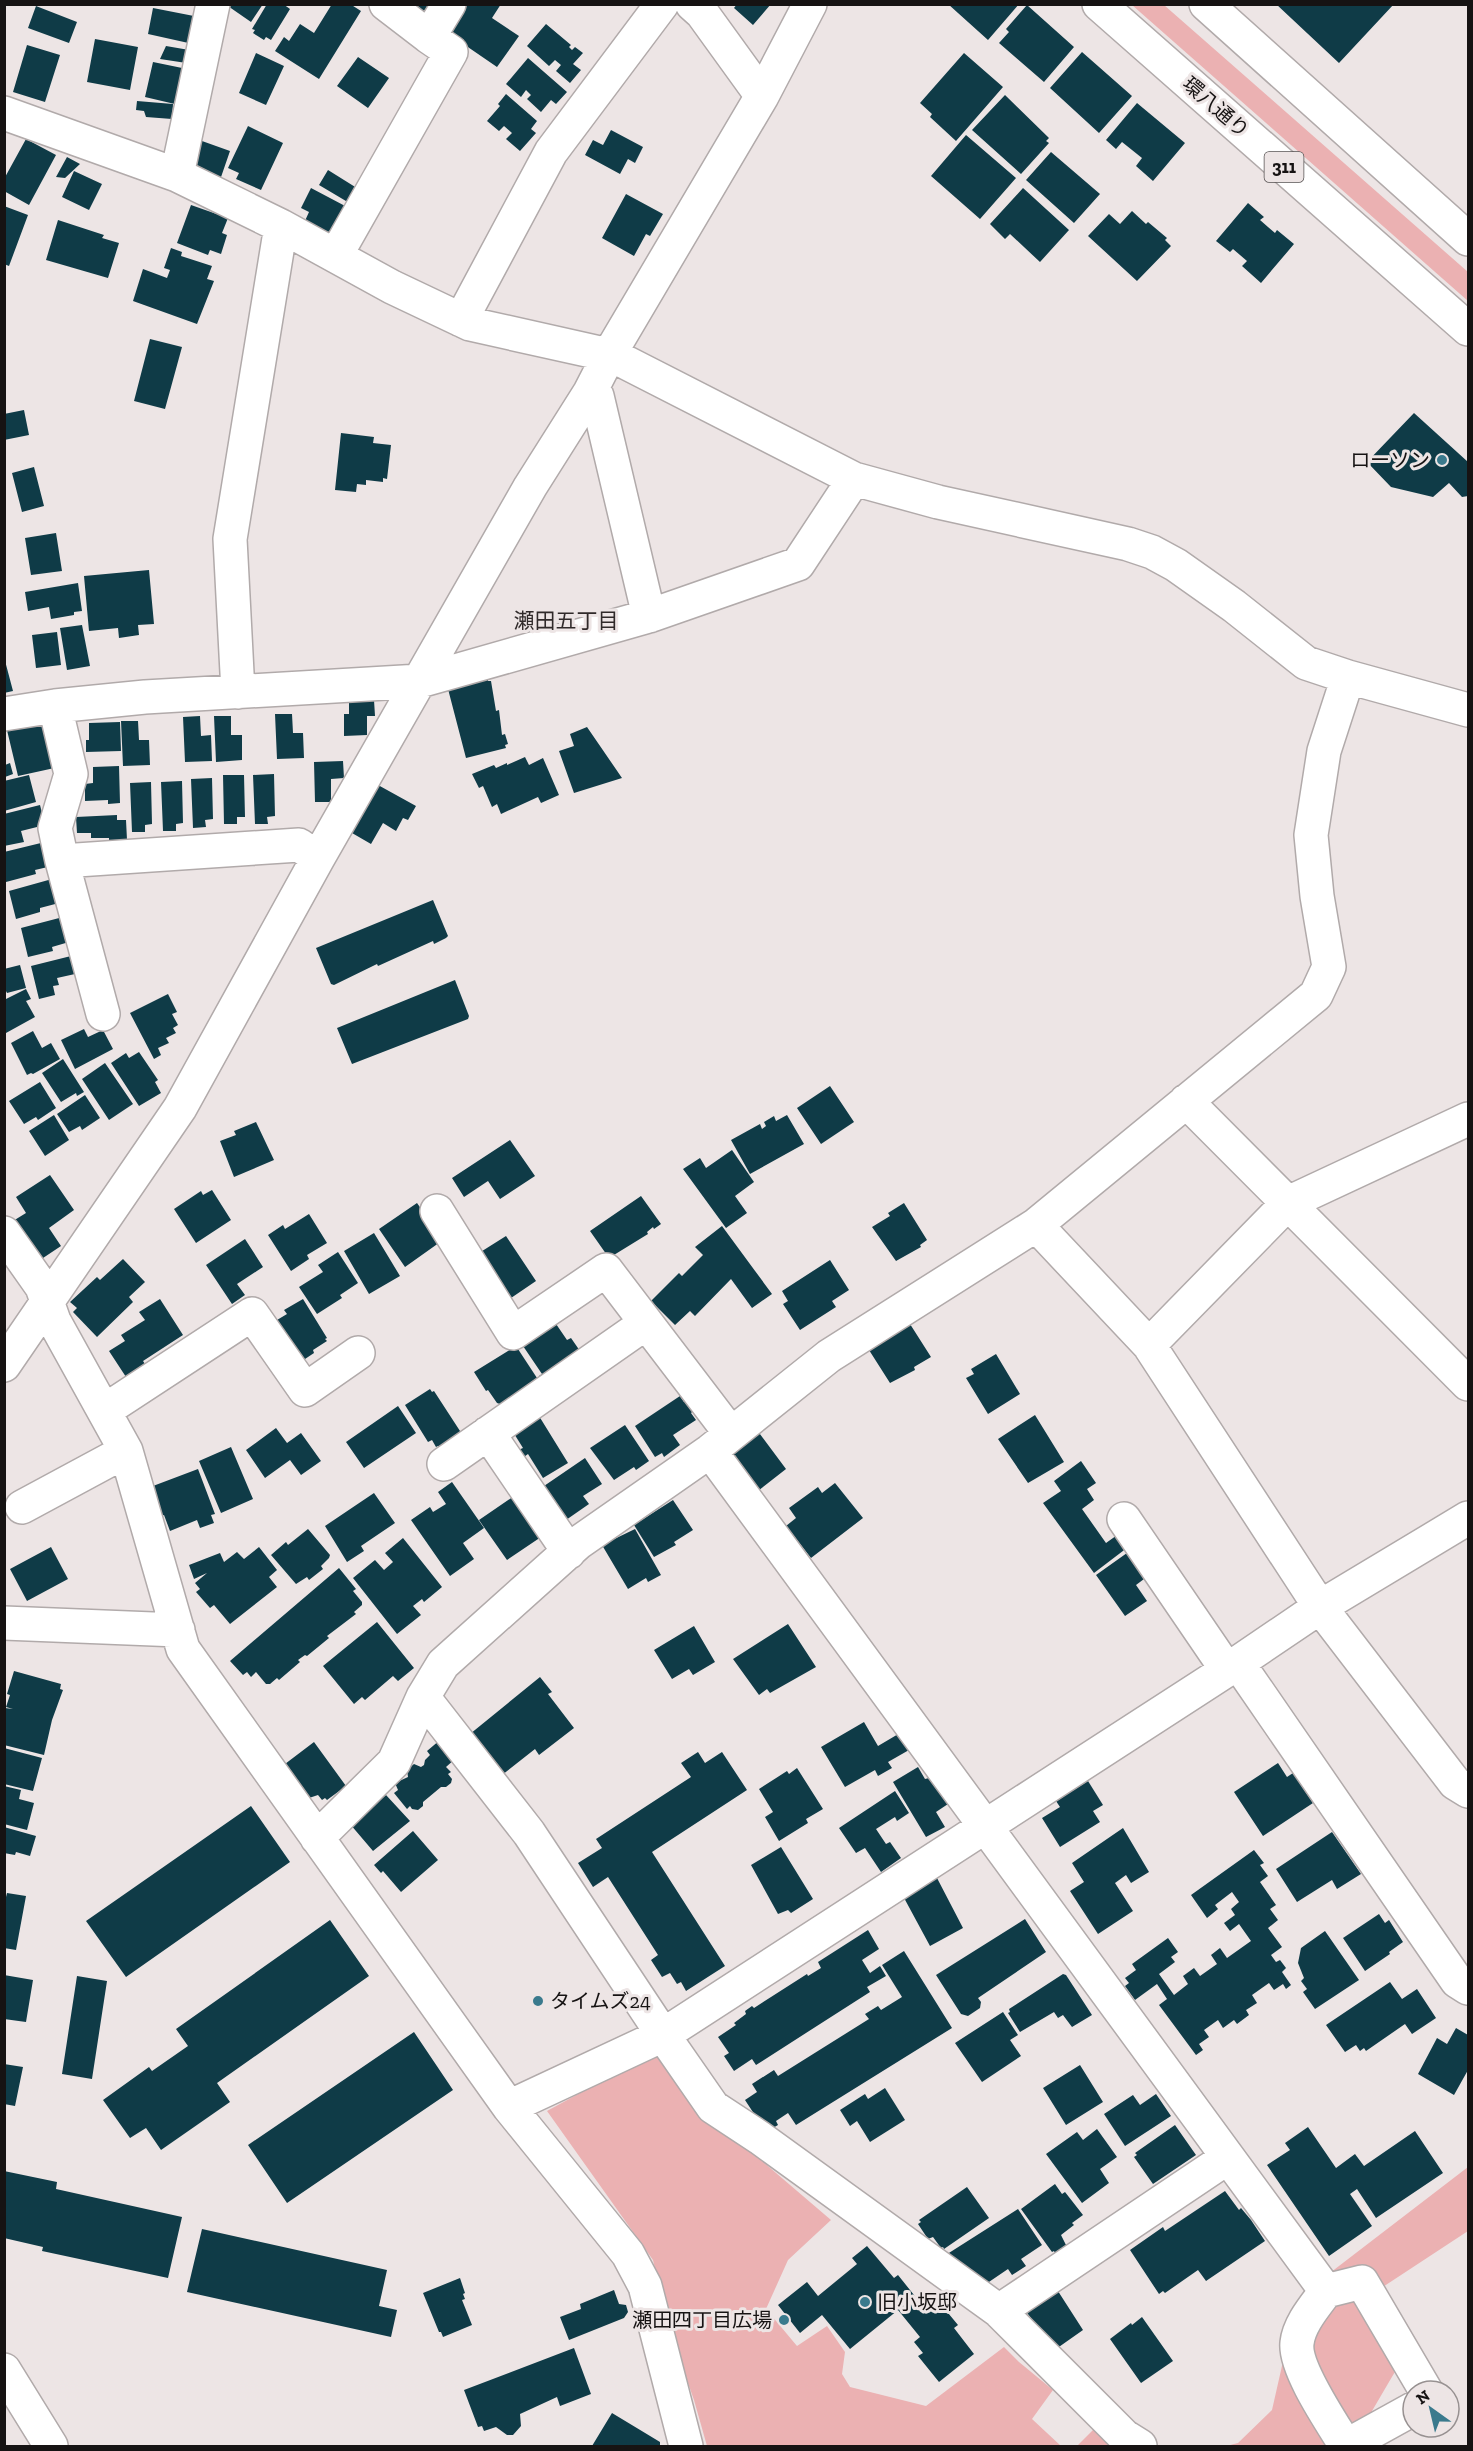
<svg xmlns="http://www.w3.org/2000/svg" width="1473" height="2451" font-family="'Zilla Slab','Noto Sans JP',serif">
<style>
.green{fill:#ebb1b2}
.building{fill:#0f3b47}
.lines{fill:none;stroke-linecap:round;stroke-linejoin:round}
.minor-casing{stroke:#b1aaaa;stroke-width:36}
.major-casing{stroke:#b1aaaa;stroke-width:36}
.minor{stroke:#fff;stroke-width:33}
.major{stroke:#fff;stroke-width:33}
.poi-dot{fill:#3a7a8d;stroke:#ede5e5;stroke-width:2}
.labels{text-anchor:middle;stroke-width:6;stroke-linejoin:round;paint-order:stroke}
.shield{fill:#ede5e5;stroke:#565252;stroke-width:1.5}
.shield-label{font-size:18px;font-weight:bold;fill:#161313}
.street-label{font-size:20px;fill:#161313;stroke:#ede5e5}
.poi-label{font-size:20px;fill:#161313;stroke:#ede5e5;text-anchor:end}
.neighbourhood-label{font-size:21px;fill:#302a2a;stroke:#ede5e5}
</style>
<rect width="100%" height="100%" fill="#ede5e5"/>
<path class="green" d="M1132 5H1164L1468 272V301Z
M657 2051 706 2113 831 2220 788 2260 766 2309 797 2346 827 2326 845 2352 842 2374 850 2387 926 2406 1004 2347 1019 2362 1053 2390 1032 2419 1061 2446H707L694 2400 671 2335 653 2260 547 2111Z
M1468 2167V2231L1363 2300 1396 2370 1372 2411V2446H1226L1238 2443 1272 2410 1289 2335 1309 2289Z
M1095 2428 1141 2446H1077Z"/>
<path class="building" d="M225 4H263L251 22Z
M267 4H283L290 9 271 40 266 37 264 40 253 33 255 30 252 29Z
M332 4H350L361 11 319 79 275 51 284 37 289 41 300 24 314 33Z
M406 4H435L424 15Z
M463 4H501L492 18 519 36 497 67 462 43 464 40 447 29Z
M737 4H771L753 25 734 8Z
M948 4H1019L988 40Z
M1276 4H1394L1339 63Z
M1027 5 1074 47 1044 82 999 43 1009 32 1006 29Z
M36 6 77 22 69 43 28 28Z
M153 8 199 17 193 44 148 34Z
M546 24 571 45 569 47 572 50 575 47 583 53 573 64 581 70 570 83 556 71 561 65 555 60 549 66 527 46Z
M95 39 138 47 130 90 87 82Z
M27 45 60 55 45 102 13 92Z
M166 46 195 51 193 64 160 59Z
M1082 52 1132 96 1099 133 1050 88Z
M256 53 284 66 266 105 239 93Z
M964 53 1003 87 956 141 930 117 932 114 920 103Z
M358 57 389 78 368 108 337 86Z
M528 58 567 92 556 104 551 100 541 112 527 99 531 95 526 90 521 97 506 84Z
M153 62 187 69 179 105 145 97Z
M506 94 537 121 531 129 536 133 520 151 506 139 512 133 504 126 499 131 487 121 500 106 498 104Z
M1005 95 1049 138 1046 141 1049 143 1021 174 972 130Z
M137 101 173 104 172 119 146 117 144 111 136 110Z
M1137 103 1185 143 1153 181 1136 166 1142 158 1122 142 1116 149 1106 140Z
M248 126 283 143 261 190 236 179 239 173 228 168Z
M611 130 643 147 635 163 628 159 620 174 585 155 593 140 603 145Z
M966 135 1016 178 980 219 931 176Z
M26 139 56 155 29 205 4 191V179Z
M202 141 230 151 220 180 191 169Z
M1051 152 1100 194 1074 223 1026 180Z
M67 157 80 164 65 178 56 177Z
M328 170 360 190 351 204 319 185Z
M74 171 102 184 89 210 62 197Z
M311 188 347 207 331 237 304 223 309 212 301 208Z
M1023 188 1069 230 1040 262 1010 234 1005 239 990 224Z
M626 194 663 214 650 236 646 234 634 256 602 238Z
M1248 203 1264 217 1260 220 1275 233 1277 230 1294 244 1261 283 1242 266 1247 261 1233 249 1230 252 1216 241Z
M191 205 228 218 222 233 227 235 221 254 210 250 208 255 177 243Z
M4 206 28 215 9 266 4 264Z
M1132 211 1146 224 1148 222 1167 238 1165 240 1171 246 1137 281 1088 236 1109 214 1120 224Z
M58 220 104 235 102 238 119 243 108 278 46 260Z
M171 248 182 252 181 256 212 266 207 279 214 281 197 324 133 301 143 269 167 278 170 270 164 268Z
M150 339 182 347 165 409 134 401Z
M24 410 29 435 4 440V414Z
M1414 413 1468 462V496L1462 497 1449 483 1433 497 1391 487 1367 462Z
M341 433 374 437 373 443 391 445 387 479 383 478V482L366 480V485L357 484 356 492 335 490Z
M34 467 44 506 22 512 12 473Z
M56 533 62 571 31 575 25 538Z
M149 570 154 624 138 625 139 635 119 638 118 628 89 631 84 576Z
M78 583 82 611 74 612V615L51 619 49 607 28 611 25 592Z
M82 625 90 666 67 670 60 628Z
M57 632 61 665 36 668 32 635Z
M4 657 13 691 4 693Z
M488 678V681H491L496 711 499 710 502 735 505 734 508 744 505 745 506 748 466 758 448 689Z
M374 700 375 716H367V735L344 736V714H349V701Z
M275 714H292L293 733H303L304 758 277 759Z
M200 716 201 736 211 735 212 761 185 762 183 717Z
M214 716H231V735H242V760L216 762Z
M46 721 59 767 18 776 6 726Z
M121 721H138L139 740H149L150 765 123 766Z
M120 722 121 751 86 752V740H89V723Z
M587 727 622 778 574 793 559 751 574 746 570 734Z
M525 757 529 765 543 758 559 795 541 803 538 797 501 814 497 804 492 807 483 786 479 788 472 774 494 765 496 768 507 763V765Z
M343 761 344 778 331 779V802H315L314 762Z
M10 763 13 774 5 777V765Z
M119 766 120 803 108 804V800L85 801V784L93 783V767Z
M274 774 275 816 267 817 268 824H255L253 775Z
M29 775 36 802 4 811V781Z
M223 775H244L245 817H237V824H224Z
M212 778 213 819 205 820 206 827 193 828 191 779Z
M182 781 183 823 176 824V831H163L161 782Z
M151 782 152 824 145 825V832H132L130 783Z
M378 785 416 806 408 820 403 818 396 831 383 823 371 844 352 833Z
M40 805 45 825 21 831 24 842 4 846V814Z
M117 815V820H126L127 840H124V844H109V838H91V833H77L76 817Z
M45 842 52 866 35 870 36 874 6 882 4 852Z
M52 879 59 903 40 908V912L16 919 9 891Z
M433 900 448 936 446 938 434 944 433 941 378 966 377 964 334 985 331 984 316 948Z
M63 917 69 942 52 947 53 951 28 957 21 928Z
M71 956 75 974 57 978 59 985 53 986 55 995 39 999 31 966Z
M20 965 26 988 7 993 4 987V969Z
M455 980 469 1016 468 1019 352 1064 337 1028Z
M26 989 31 999 26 1001 35 1017 6 1033 4 1000Z
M168 994 177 1012 172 1014 178 1025 173 1028 176 1033 166 1038 169 1043 158 1048 161 1055 154 1059 130 1013Z
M84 1029 88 1037 103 1030 113 1049 75 1069 61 1040Z
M33 1031 42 1048 51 1043 60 1059 33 1074 31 1073 27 1075 11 1043Z
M139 1052 158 1080 155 1082 161 1093 139 1106 111 1063 126 1053 129 1058Z
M63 1059 84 1092 77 1096 76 1093 61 1102 42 1073Z
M105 1063 133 1104 109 1120 82 1079Z
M40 1082 56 1108 38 1120 36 1117 24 1124 9 1101Z
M830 1086 854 1122 821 1144 797 1108Z
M85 1095 100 1118 82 1130 80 1126 69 1132 57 1114Z
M54 1115 69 1140 45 1156 29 1131Z
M787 1115 804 1144 750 1174 731 1140 760 1124 762 1129 766 1126 764 1122 774 1116 776 1121Z
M256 1122 274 1160 234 1177 220 1141 236 1135 234 1131Z
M510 1140 535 1176 500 1199 488 1181 464 1197 452 1178Z
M732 1150 754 1182 735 1196 747 1213 726 1228 683 1169 700 1158 706 1168Z
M50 1175 74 1210 49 1228 61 1246 40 1260 13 1221 26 1213 16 1197Z
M212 1190 231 1220 196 1243 174 1209 201 1191 203 1195Z
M641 1196 661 1224 654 1229 653 1227 647 1232 648 1234 609 1258 590 1231Z
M417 1203 443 1240 405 1267 379 1229Z
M904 1203 927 1240 920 1245 921 1247 896 1261 872 1227 890 1216 888 1213Z
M309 1214 327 1243 307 1255 309 1259 291 1271 268 1235 283 1225 285 1229Z
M722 1226 772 1294 752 1308 731 1279 695 1316 690 1311 675 1325 651 1301 679 1273 682 1276 703 1255 695 1247Z
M374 1233 400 1276 369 1294 344 1251Z
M506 1236 536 1281 511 1298 479 1253Z
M245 1239 263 1267 237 1284 245 1295 232 1304 206 1265Z
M338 1252 358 1283 340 1295 342 1298 317 1314 299 1287 323 1272 318 1265Z
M123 1259 145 1282 129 1297 133 1302 97 1337 73 1312 77 1308 70 1302 97 1277 100 1280Z
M830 1260 849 1290 832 1301 836 1307 800 1330 783 1304 788 1301 782 1291Z
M160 1299 183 1335 143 1361 145 1364 126 1377 109 1351 125 1341 121 1335 145 1320 139 1312Z
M303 1299 327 1338 325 1339 327 1341 313 1350 314 1353 302 1361 272 1323 287 1314 284 1310Z
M554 1321 567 1340 571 1338 580 1351 545 1383 539 1376 542 1374 521 1343Z
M910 1324 931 1357 914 1367 915 1370 890 1383 869 1350Z
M516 1346 537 1378 500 1404 497 1403 488 1390 486 1391 474 1372Z
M996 1354 1020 1394 988 1414 966 1378 974 1374 971 1369Z
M430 1389 432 1392 434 1391 460 1431V1434L439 1448 438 1446 436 1447 432 1440 428 1442 405 1405Z
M680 1396 684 1402 690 1399 696 1408 691 1413 696 1420 673 1435 680 1445 664 1457 662 1453 655 1457 635 1426Z
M398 1406 416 1433 364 1468 346 1442Z
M1035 1415 1064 1462 1028 1483 998 1439Z
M539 1416 568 1463 543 1478 528 1454 521 1459 516 1451 523 1448 513 1432Z
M625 1425 649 1461 636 1470 634 1467 614 1480 590 1448Z
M276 1428 287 1443 301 1433 321 1461 301 1475 290 1460 265 1478 246 1450Z
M757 1430 786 1469 754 1494 729 1452Z
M231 1447 253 1499 221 1513 199 1461Z
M585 1458 602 1484 583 1496 589 1504 566 1520 544 1486Z
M1081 1461 1096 1483 1087 1489 1094 1500 1082 1509 1106 1543 1127 1528 1136 1541 1094 1573 1043 1503 1061 1491 1054 1481Z
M198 1469 215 1514 211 1515 214 1523 200 1528 197 1520 170 1531 164 1515 158 1517 154 1506 159 1504 153 1486Z
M452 1482 484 1528 463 1543 474 1559 450 1576 411 1520 430 1507 433 1512 446 1504 438 1492Z
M835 1483 863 1518 811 1558 786 1526 796 1518 789 1508 818 1487 822 1493Z
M374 1493 395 1523 361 1546 364 1551 347 1562 325 1526Z
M517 1494 541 1537 507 1560 479 1520Z
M673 1500 693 1530 674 1542 676 1545 654 1557 634 1525Z
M308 1529 330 1555 329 1558 321 1566 323 1569 309 1580 307 1577 296 1584 271 1555 286 1542 288 1545Z
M635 1529 661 1575 648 1582 646 1578 628 1589 602 1545Z
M403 1538 442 1587 424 1602 422 1599 413 1606 421 1615 397 1634 353 1578 375 1560 384 1570 393 1562 385 1553Z
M51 1547 68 1579 27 1601 10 1569Z
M259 1547 277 1570 269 1577 277 1587 230 1624 214 1605 210 1608 196 1592 200 1589 195 1583 207 1573 194 1579 189 1565 220 1553 224 1562 237 1552 244 1559Z
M1134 1548 1152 1573 1136 1585 1147 1601 1125 1616 1096 1575Z
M339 1568 356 1589 353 1591 362 1602V1605L354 1612 356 1614 327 1636 329 1638 307 1656 305 1655 298 1660 300 1662 279 1680 277 1678 270 1684H266L256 1672 251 1677 247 1672 243 1675 230 1661Z
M377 1622 414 1668 398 1681 393 1676 365 1700 362 1697 354 1704 323 1666Z
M788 1624 816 1667 770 1693 767 1689 759 1695 733 1659Z
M694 1626 715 1662 693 1675 689 1669 672 1679 654 1650Z
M14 1671 61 1684 60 1689 63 1690 52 1720 44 1755 4 1745V1711L5 1708 13 1709 6 1707 10 1695 7 1694Z
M540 1677 552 1692 548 1694 574 1728 539 1755 535 1749 502 1775 470 1734Z
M864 1722 878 1746 900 1733 909 1750 888 1762 892 1768 878 1776 875 1770 845 1787 821 1747Z
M440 1740 455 1759 446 1767 451 1772 448 1774 452 1779 451 1783 446 1787H441L423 1802V1806L418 1810 412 1809 410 1806 407 1809 394 1793 398 1790 395 1783 408 1777 407 1770 414 1764 421 1767 424 1765 425 1760 430 1755 427 1751Z
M314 1742 346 1786 327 1800 325 1798 322 1800 318 1795 309 1798 285 1764Z
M4 1748 42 1758 33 1791 4 1784Z
M698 1752 705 1763 722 1752 747 1790 652 1852 725 1966 686 1991 681 1982 677 1984 670 1973 662 1977 651 1960 658 1955 608 1877 593 1887 578 1863 602 1848 596 1839 691 1777 681 1763Z
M1278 1763 1287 1777 1293 1773 1313 1803 1263 1836 1234 1792Z
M918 1767 925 1779 933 1777 948 1804 936 1812 945 1827 926 1837 893 1782Z
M797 1768 823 1809 806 1819 808 1823 779 1841 765 1817 773 1812 759 1789 787 1771 789 1774Z
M1088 1781 1103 1805 1093 1811 1100 1822 1060 1847 1042 1818 1060 1807 1056 1801Z
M4 1786 21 1790 19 1799 34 1803 27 1830 4 1824Z
M895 1791 909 1813 897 1821 895 1817 876 1829 886 1844 890 1842 901 1858 881 1872 865 1848 856 1853 839 1828Z
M386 1795 410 1821 373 1851 350 1824Z
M251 1806 290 1862 126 1977 86 1921Z
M4 1827 36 1836 30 1856 16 1852 15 1855 4 1853Z
M1123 1828 1149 1872 1131 1883 1126 1875 1115 1883 1133 1911 1098 1934 1070 1891 1084 1882 1072 1863Z
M413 1831 438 1860 401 1892 383 1871 381 1873 374 1865Z
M1332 1832 1361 1874 1337 1889 1332 1880 1297 1902 1276 1869Z
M781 1847 813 1899 791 1913 788 1910 778 1914 751 1865Z
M1254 1850 1264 1863 1260 1865 1268 1876 1260 1882 1276 1905 1270 1909 1278 1920 1268 1928 1282 1947 1271 1955 1276 1962 1280 1960 1286 1968 1282 1972 1291 1985 1286 1989 1283 1984 1274 1990 1269 1983 1252 1995 1257 2003 1246 2010 1249 2015 1237 2024 1234 2020 1223 2028 1218 2020 1204 2030 1209 2037 1199 2044 1203 2050 1196 2055 1159 2005 1167 1999 1157 1984 1135 2000 1125 1986 1129 1983 1125 1978 1136 1970 1132 1964 1168 1938 1178 1952 1171 1957 1175 1962 1159 1974 1174 1995 1188 1984 1183 1976 1194 1968 1200 1976 1217 1964 1211 1955 1220 1948 1227 1958 1251 1941 1239 1924 1230 1931 1224 1923 1235 1915 1231 1909 1239 1902 1232 1892 1215 1905 1218 1909 1207 1918 1191 1895Z
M937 1878 963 1928 930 1946 903 1896Z
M7 1893 26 1896 16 1950 4 1948V1905Z
M1379 1914 1385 1923 1389 1920 1403 1942 1389 1952 1390 1954 1365 1971 1343 1938Z
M1025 1919 1046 1952 978 1998 981 2002 980 2008 968 2016 961 2014 936 1975Z
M330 1920 369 1976 217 2083 230 2102 161 2150 146 2128 130 2138 103 2100 149 2067 152 2071 188 2046 176 2029Z
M868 1930 879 1949 862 1960 870 1973 880 1966 886 1976 867 1987 870 1992 756 2065 752 2059 734 2071 724 2056 729 2053 718 2037 736 2025 734 2023 746 2014 745 2011 752 2006 754 2008 807 1974 808 1976 821 1968 818 1962Z
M1325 1931 1359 1980 1315 2009 1303 1992 1307 1989 1301 1981 1304 1978 1298 1963 1301 1948Z
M904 1951 952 2028 796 2125 788 2113 776 2121 778 2125 766 2132 745 2100 757 2092 752 2084 774 2070 778 2076 869 2019 865 2014 878 2006 881 2010 902 1997 882 1965Z
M1063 1974 1066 1975 1092 2015 1072 2027 1063 2015 1058 2018 1054 2012 1020 2032 1008 2013 1010 2012 1009 2009Z
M4 1975 33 1980 26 2022 4 2019Z
M77 1976 107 1981 92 2079 62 2074Z
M1390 1982 1402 1999 1417 1989 1436 2018 1412 2034 1405 2024 1366 2051 1364 2048 1360 2051 1356 2045 1345 2052 1326 2025Z
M1003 2012 1018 2035 1010 2040 1021 2056 982 2082 955 2043Z
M1456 2028 1468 2035V2070L1454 2095 1418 2074 1437 2038 1447 2044Z
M414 2032 453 2090 287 2203 248 2145Z
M4 2064 23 2067 15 2106 4 2104Z
M1080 2065 1103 2102 1066 2125 1043 2088Z
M885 2088 905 2120 870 2142 857 2121 850 2126 840 2110 865 2094 868 2099Z
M1156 2094 1171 2116 1125 2146 1104 2114 1133 2095 1140 2105Z
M1175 2125 1196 2155 1153 2184 1134 2157 1137 2155 1135 2153Z
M1308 2127 1336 2168 1355 2154 1364 2166 1415 2131 1443 2173 1376 2218 1357 2189 1350 2194 1372 2226 1329 2256 1267 2165 1290 2150 1285 2143Z
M1097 2129 1117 2157 1100 2169 1109 2183 1082 2203 1046 2154 1077 2132 1083 2140Z
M4 2171 57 2182 56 2189 182 2217 168 2278 42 2251 43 2247 4 2238Z
M1055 2184 1062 2194 1065 2192 1083 2215 1072 2223 1074 2225 1061 2235 1066 2245 1055 2253 1054 2251 1052 2252 1021 2209Z
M967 2187 989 2218 944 2249 943 2247 941 2248 933 2237 928 2239 918 2224 921 2222 919 2220Z
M1225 2191 1239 2210 1241 2208 1251 2220 1265 2241 1206 2281 1198 2270 1165 2293 1163 2291 1159 2294 1130 2250 1163 2227 1165 2231Z
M1018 2209 1042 2245 1021 2259 1026 2266 1012 2275 1008 2269 983 2286 941 2258Z
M202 2229 387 2270 379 2306 397 2310 391 2337 187 2292Z
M867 2246 894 2278 898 2275 922 2305 934 2296 958 2325 954 2328 974 2354 939 2382 918 2356 923 2353 914 2342 920 2337 898 2310 850 2349 822 2315 800 2333 778 2305 807 2282 818 2296 857 2264 852 2258Z
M460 2278 465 2293 463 2294 465 2299 462 2300 472 2325 443 2337 441 2332H439L423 2293Z
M1056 2288 1083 2330 1056 2349 1053 2348 1025 2310Z
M614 2290 619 2304 626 2305 628 2312 624 2318 569 2340 560 2317 581 2309 580 2304Z
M1142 2317 1173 2361 1141 2383 1110 2339 1131 2323 1132 2325Z
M574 2348 591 2394 560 2406 557 2397 520 2414 521 2426 513 2435H507L496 2427 484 2431 482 2426 478 2427 464 2390Z
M612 2413 660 2442V2446H592Z"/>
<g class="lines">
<g class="minor-casing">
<path id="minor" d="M386 4 429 37
M692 4 702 13 762 96
M4 113 177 175 281 226 392 287 470 324 609 355 627 363 854 479 938 502 1128 544 1152 552 1176 565 1234 606 1306 663 1348 677 1468 710
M177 175 213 4
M336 255 451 52 429 37 449 4
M461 320 551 152 662 4
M590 392 597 396 649 616
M238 692 230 539 281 226
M55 706 71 774 55 828 62 861 299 845 318 858
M4 714 55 706 145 697 420 681 649 616 798 564 854 479
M62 861 103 1014
M1186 1101 1468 1384
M437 1211 513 1333 606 1270 731 1434
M1036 1225 1149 1345 1320 1607 1455 1783 1468 1791
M4 1233 42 1287 54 1321 126 1451 183 1649 509 2107 628 2254 645 2286 686 2446
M1149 1345 1288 1203 1468 1119
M4 1365 180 1108 318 858 530 487 590 392 609 355 762 96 810 4
M104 1411 252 1314 305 1390 358 1353
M488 1433 569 1552
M710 1451 1326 2291
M444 1464 646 1323
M22 1507 126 1451
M1124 1519 1227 1670
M4 1623 178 1630
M1238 1663 1457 1981 1468 1988
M423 1697 529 1833 663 2035 713 2107 760 2138 999 2311 1124 2436 1140 2446
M317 1838 394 1762 423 1697 443 1664 578 1543 710 1451 829 1356 1036 1225 1316 995 1329 967 1317 896 1311 835 1324 751 1348 677
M509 2107 663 2035 1227 1670 1320 1607 1468 1518
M999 2311 1227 2158
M4 2370 51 2446
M1413 2409 1346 2446C1332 2423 1294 2368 1297 2343 1299 2324 1315 2306 1326 2291L1362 2282 1426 2391"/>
</g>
<g class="major-casing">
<path id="major" d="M1099 4 1468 329
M1206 4 1468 239"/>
</g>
<use href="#minor" class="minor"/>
<use href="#major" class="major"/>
</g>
<g class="poi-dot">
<circle cx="1442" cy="460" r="6"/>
<circle cx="538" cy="2001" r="6"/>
<circle cx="865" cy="2302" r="6"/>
<circle cx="784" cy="2320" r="6"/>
</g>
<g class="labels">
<rect class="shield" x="1264.5" y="152" width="39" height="30" rx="4.5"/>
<g class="shield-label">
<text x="1284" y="173">311</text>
</g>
<g class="street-label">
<text transform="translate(1216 107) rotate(41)" y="7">環八通り</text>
</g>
<g class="poi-label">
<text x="1430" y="467">ローソン</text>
<text x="550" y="2008" text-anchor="start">タイムズ24</text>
<text x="877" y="2309" text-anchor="start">旧小坂邸</text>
<text x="772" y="2327">瀬田四丁目広場</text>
</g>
<g class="neighbourhood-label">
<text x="566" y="628">瀬田五丁目</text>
</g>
</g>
<rect width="1473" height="2451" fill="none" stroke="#161313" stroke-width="12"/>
<g transform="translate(1431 2409) rotate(326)"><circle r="28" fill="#ede5e5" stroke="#979191" stroke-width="1.5"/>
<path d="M0-4.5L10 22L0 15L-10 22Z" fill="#3a7a8d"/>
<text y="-9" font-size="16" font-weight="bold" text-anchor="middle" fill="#161313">N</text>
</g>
</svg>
